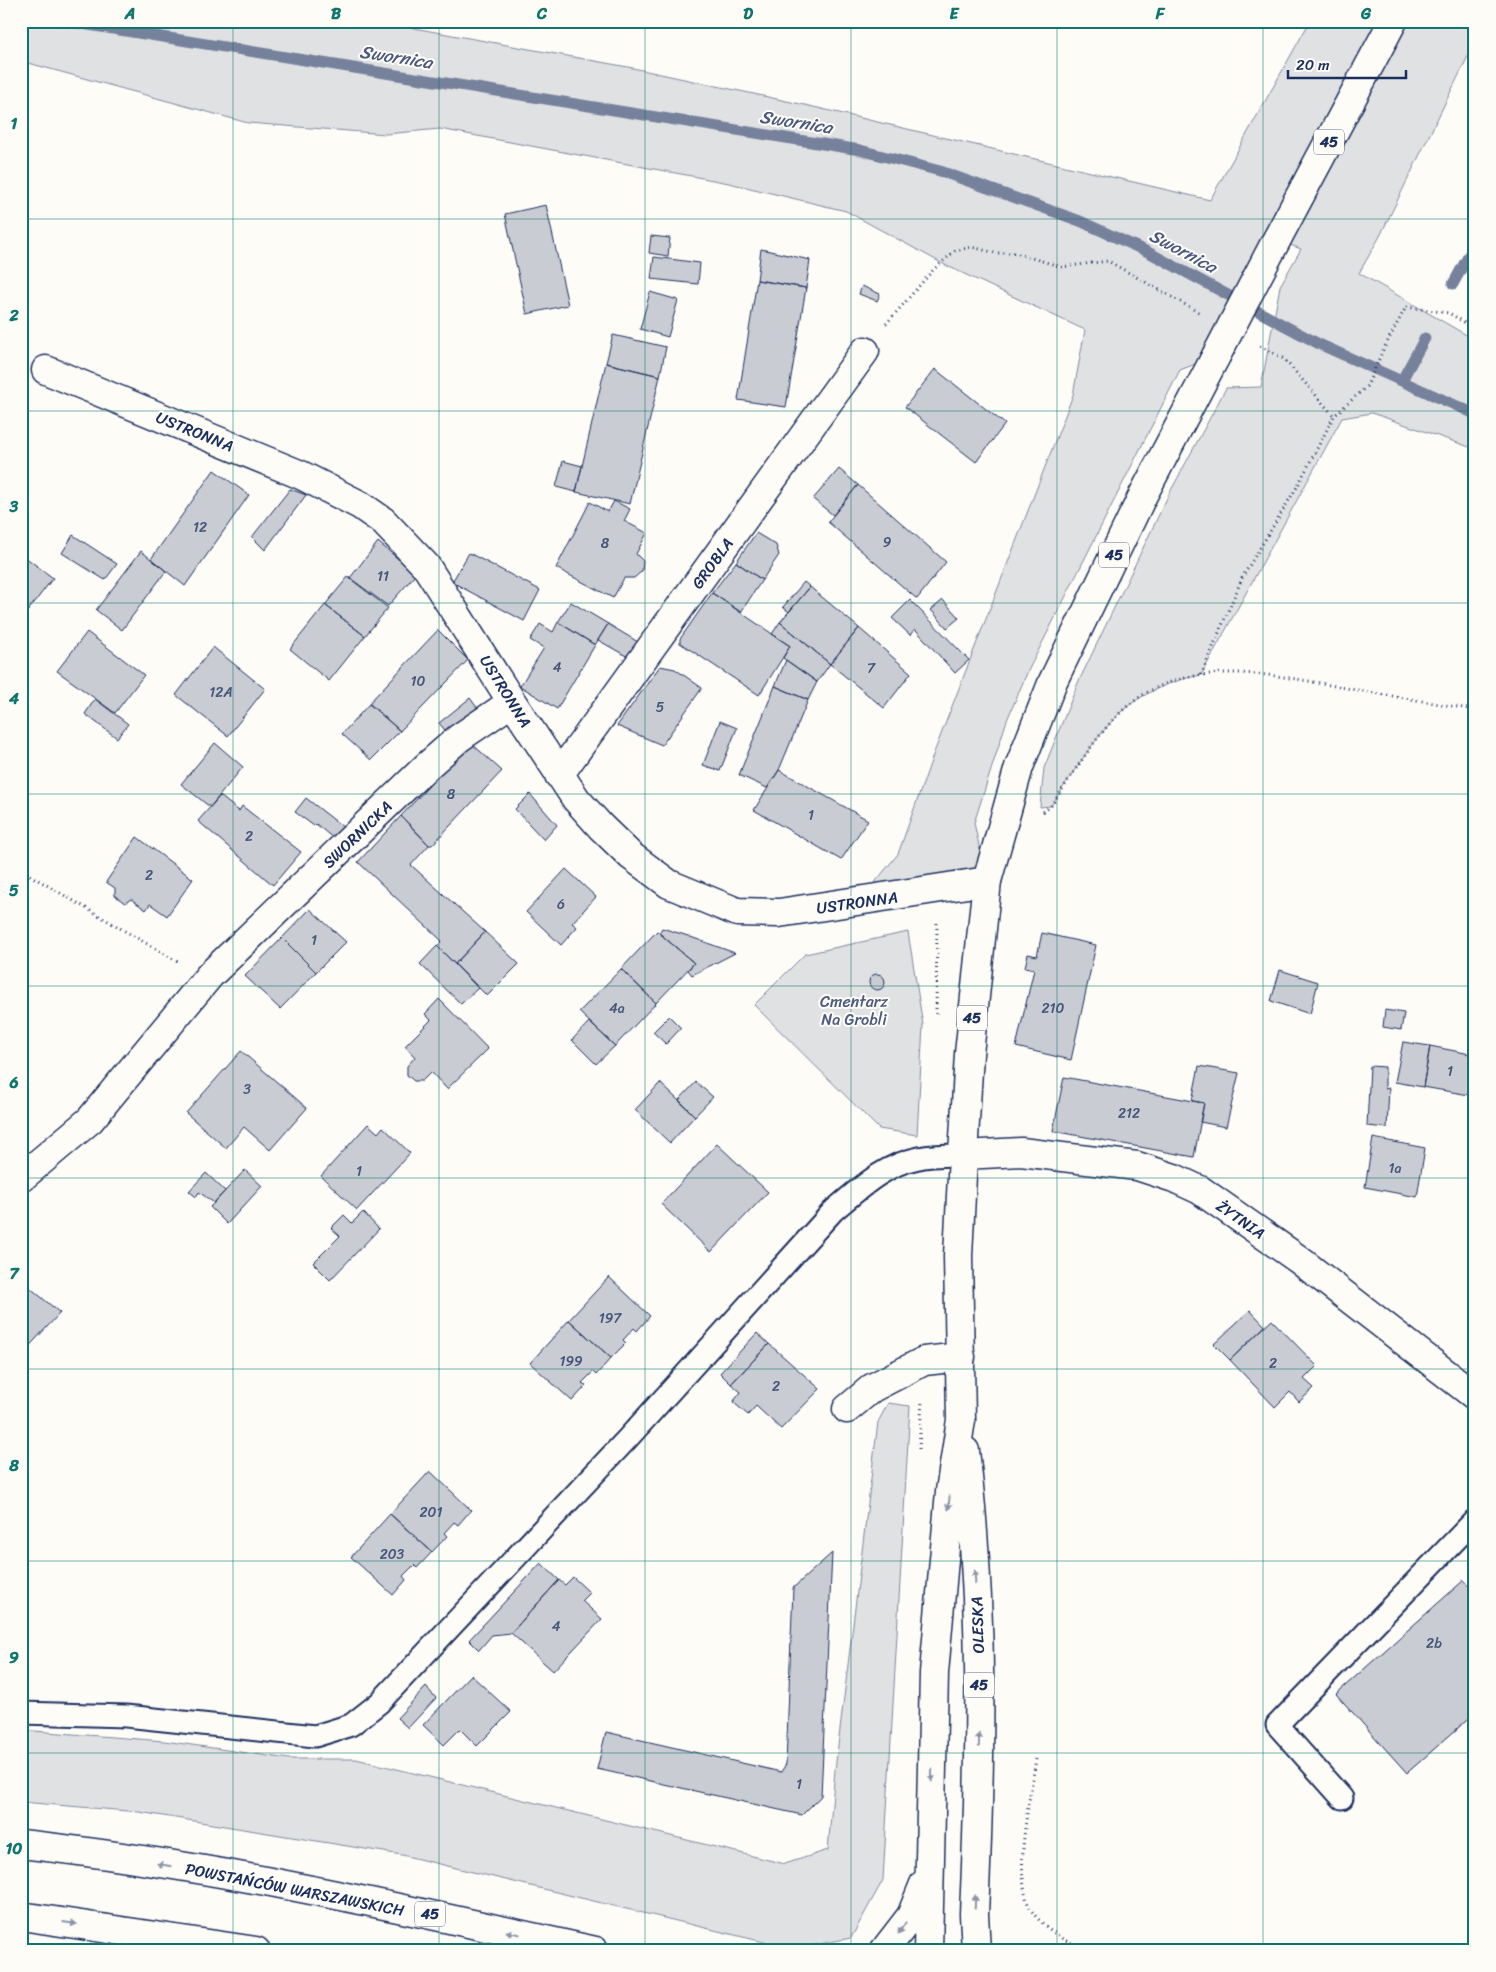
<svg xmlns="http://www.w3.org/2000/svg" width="1496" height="1972" font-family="Sriracha,sans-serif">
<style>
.green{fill:#e0e1e3;stroke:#7e88a0}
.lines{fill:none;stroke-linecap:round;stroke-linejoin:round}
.stream{stroke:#76819c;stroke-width:11}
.building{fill:#c9ccd3;stroke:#1b2f5e}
.service-casing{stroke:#1b2f5e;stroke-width:25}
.minor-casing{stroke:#1b2f5e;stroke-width:31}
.primary-casing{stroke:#1b2f5e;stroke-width:31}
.path{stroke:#1b2f5e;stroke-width:3;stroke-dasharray:1 4;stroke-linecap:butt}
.service{stroke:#fdfcf7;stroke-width:21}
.minor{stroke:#fdfcf7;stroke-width:28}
.primary{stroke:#fdfcf7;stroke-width:28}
.primary-bridge-casing{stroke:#1b2f5e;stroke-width:31;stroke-linecap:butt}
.primary-bridge{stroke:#fdfcf7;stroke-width:28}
.oneway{fill:#8c96aa}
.grid{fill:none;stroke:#0f766e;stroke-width:1;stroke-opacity:0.55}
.labels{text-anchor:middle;stroke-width:4;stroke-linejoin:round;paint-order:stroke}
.number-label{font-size:14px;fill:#46567b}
.shield{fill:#fdfcf7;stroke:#5f6c8c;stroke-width:1}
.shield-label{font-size:15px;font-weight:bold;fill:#1b2f5e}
.street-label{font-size:16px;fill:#1b2f5e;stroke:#fdfcf7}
.park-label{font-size:16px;fill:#4c5c7f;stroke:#fdfcf7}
.water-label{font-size:18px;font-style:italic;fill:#49587d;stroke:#fdfcf7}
.neatline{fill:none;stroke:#0f766e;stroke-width:2}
.grid-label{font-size:16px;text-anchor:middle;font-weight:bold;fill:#0f766e}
</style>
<rect width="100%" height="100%" fill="#fdfcf7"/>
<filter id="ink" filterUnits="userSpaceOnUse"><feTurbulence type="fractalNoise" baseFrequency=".02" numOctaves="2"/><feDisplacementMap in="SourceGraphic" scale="10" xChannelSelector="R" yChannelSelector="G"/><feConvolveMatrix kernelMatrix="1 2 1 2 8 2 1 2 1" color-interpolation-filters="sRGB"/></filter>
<g filter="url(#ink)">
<path class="green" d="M21 21H375L628 67 805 105 1210 200 1310 21H1475V42L1379 238 1359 273 1475 340V449L1372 413 1342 418 1201 675C1173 680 1144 692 1122 711 1097 734 1070 777 1051 806L1040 807 1044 768 1078 683 1168 496 1226 388 1261 387 1280 286 1301 249 1277 240 1216 356 1180 370 1027 673 1007 720 974 823 987 881 859 902 898 854 935 750 1073 395 1085 330 945 265 846 211 729 183 440 129 386 134 248 123 21 61Z
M908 932 923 1025 917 1135 879 1129 754 1005 805 954Z
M888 1403 910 1406 883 1880 851 1938 793 1949 402 1855 139 1812 21 1802V1730L164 1741 289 1759H356L785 1864 828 1850 835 1770 878 1422Z"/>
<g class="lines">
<path class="stream" d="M64 21 860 150 940 171 1080 221 1150 253 1319 344 1475 414
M1453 284 1475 244
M1402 380 1425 338"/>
</g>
<path class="building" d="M546 205 568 305 527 314 505 214Z
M21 209 29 212 21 231Z
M651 236 670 238 668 256 649 253Z
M761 249 810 260 806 288 757 280Z
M654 257 700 263 698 284 651 279Z
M757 280 806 288 786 407 738 400Z
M862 286 880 294 877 301 859 294Z
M650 292 678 300 668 337 640 329Z
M613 335 666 347 660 376 606 363Z
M606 363 660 376 630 504 576 492Z
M935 369 1005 424 976 462 905 407Z
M563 461 582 466 576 492 556 487Z
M839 469 858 485 833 515 813 499Z
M214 470 249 495 185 586 151 559Z
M858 485 946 562 917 599 828 522Z
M290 489 306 495 265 550 252 537Z
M614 501 630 509 624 521 647 533 636 554 643 561 642 571 634 578H624L613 598 556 568 590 502 608 512Z
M756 533 776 545 779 555 762 580 736 562Z
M73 535 117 564 105 580 62 553Z
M21 538 26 542 21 550Z
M378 542 416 574 388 606 350 578Z
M141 551 166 571 122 630 96 610Z
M469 553 540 590 524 621 452 582Z
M21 554 53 578 21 620Z
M736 562 762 580 741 612 712 593Z
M348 577 388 608 365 636 325 605Z
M804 582 810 587 789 612 783 607Z
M810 587 859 628 830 664 780 622Z
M712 593 790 646 759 695 680 643V639Z
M910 600 969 660 955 673 915 629 910 635 892 618Z
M943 600 959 618 947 628 931 610Z
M571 602 608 624 595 645 558 622Z
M325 605 365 636 329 681 290 649Z
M558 622 595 645 557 709 520 686 544 648 530 640 540 624 553 632Z
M780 622 830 664 817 682 783 658 790 646 772 634Z
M608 624 638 642 628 657 598 640Z
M859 628 911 673 884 708 830 664Z
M438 630 468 660 400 731 369 703Z
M87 632 144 675 115 713 57 671Z
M213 647 265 689 228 736 176 695Z
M786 660 817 682 808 700 775 686Z
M660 666 675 669 702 688 662 745 617 726Z
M775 686 808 700 779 770 767 788 739 775Z
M470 698 478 709 449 735 439 723Z
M95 699 128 724 117 738 85 714Z
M369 704 400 731 371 760 342 734Z
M720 721 737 728 720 771 703 765Z
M470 742 502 771 432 845H429L401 816Z
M215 743 243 767 210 807 181 784Z
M779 770 868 820 841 860 754 810Z
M530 794 557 825 544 840 515 809Z
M220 796 239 811 242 806 301 852 273 885 198 821Z
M306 798 343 827 334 839 316 824 314 826 295 812Z
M401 816 429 845 411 865 485 932 455 964 437 946 442 941 358 862Z
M137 837 193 879 167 916 150 904 146 910 131 899 125 903 115 896V888L106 882Z
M566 869 596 897 572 923 577 927 561 945 526 912Z
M310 909 346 942 316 972 282 938Z
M662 928 685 935 735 953 692 975 688 970 694 963 659 933Z
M657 931 694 963 656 1003 621 969Z
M485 932 519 964 487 996 455 964Z
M1042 933 1096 945 1071 1060 1016 1047 1034 969 1025 967 1028 954 1037 956Z
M282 938 316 972 280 1009 245 976Z
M437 946 478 988 461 1004 420 964Z
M621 969 656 1003 615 1046 579 1012Z
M1280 970 1318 982 1310 1014 1271 1001Z
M869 982a8 8 0 1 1 16 0a8 8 0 1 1-16 0Z
M439 999 488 1049 447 1089 431 1072 422 1081H414L407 1075V1066L415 1057 405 1046 431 1020 425 1014Z
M1385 1010 1404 1013 1401 1030 1383 1027Z
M669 1016 681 1028 666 1044 653 1032Z
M589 1022 615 1046 596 1064 572 1040Z
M1403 1042 1430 1046 1423 1087 1395 1082Z
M1430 1046 1475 1055V1096L1423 1087Z
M241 1051 307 1108 270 1150 244 1127 226 1148 186 1113Z
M1199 1066 1239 1073 1226 1127 1200 1122 1204 1103 1192 1101Z
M1370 1066 1385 1067V1089L1389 1088 1387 1128 1367 1126Z
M1064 1077 1204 1103 1194 1157 1053 1131Z
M696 1082 713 1097 695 1116 679 1100Z
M660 1083 695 1116 670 1143 635 1110Z
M368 1124 378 1133 383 1127 410 1153 357 1210 321 1176Z
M1373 1138 1425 1148 1417 1197 1365 1187Z
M717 1144 768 1192 711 1252 661 1204Z
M245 1170 262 1186 227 1224 210 1207Z
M206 1173 225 1191 214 1203 199 1192 196 1197 189 1191Z
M363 1212 379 1229 330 1280 313 1263 340 1236 331 1228 344 1215 352 1223Z
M609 1277 650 1316 637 1331 634 1328 623 1340 626 1343 611 1358 569 1320Z
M21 1280 60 1313 21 1355Z
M1250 1310 1265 1326 1230 1360 1214 1344Z
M569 1320 611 1358 596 1375 593 1372 582 1383 586 1386 572 1401 530 1363Z
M1272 1320 1317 1366 1304 1379 1314 1388 1299 1402 1290 1392 1275 1407 1230 1360Z
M757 1333 769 1344 731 1384 720 1373Z
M769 1344 820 1389 781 1429 756 1406 748 1415 733 1402 741 1392 731 1384Z
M430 1471 471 1510 458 1525 454 1522 444 1533 447 1536 432 1552 390 1514Z
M390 1514 432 1552 417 1568 414 1565 403 1576 406 1580 393 1595 351 1557Z
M832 1553 821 1796 802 1815 597 1769 606 1732 781 1772 786 1764 793 1588Z
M541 1563 559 1580 511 1633 492 1635 479 1650 469 1640Z
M573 1577 590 1593 582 1601 602 1619 553 1671 511 1633 559 1580 565 1585Z
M1464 1580 1475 1592V1713L1407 1773 1336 1694Z
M471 1675 511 1712 477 1746 460 1729 444 1745 423 1725Z
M426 1687 436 1698 408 1728 397 1718Z"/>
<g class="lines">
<g class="service-casing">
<path id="service" d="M21 1713 126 1716 315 1736 351 1725 379 1703 628 1438 833 1211C859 1189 885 1164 919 1158 933 1155 948 1155 963 1155
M1342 1798 1277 1725 1475 1520"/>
</g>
<g class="minor-casing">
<path id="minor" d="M46 370 301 475 360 505 383 521 426 566 512 702 576 799 601 827 631 856 669 884 737 912 779 913 987 881
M559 775 865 351
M963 1155 1021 1152 1137 1166 1174 1178 1200 1190 1298 1259 1475 1396
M21 1178 90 1120 210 975 426 767 459 738 512 702
M847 1409 872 1388 924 1361 961 1357"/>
</g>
<g class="primary-casing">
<path id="primary" d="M1277 239 1393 21
M965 1451C984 1604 981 1760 974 1914L976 1951
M21 1844C215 1865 406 1909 595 1951
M21 1916 256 1951
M884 1951 911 1916 924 1884
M928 1951 934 1673 950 1491 961 1420 958 1256 963 1155 969 1054 987 881 1019 767 1053 681 1143 495 1216 356"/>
</g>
<path class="path" d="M886 324 934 269 955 251 971 247 996 253H1015L1062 267 1108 261 1200 313
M1260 346 1284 359 1334 416
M1201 675 1243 576 1297 487 1334 416 1367 386 1383 350 1406 307 1449 313 1475 329
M1043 812 1051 806C1072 776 1095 736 1122 711 1184 653 1276 675 1351 689 1392 696 1434 703 1475 710
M21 870 178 962
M936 1014 937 923
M919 1449 922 1400
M1036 1759C1030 1800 1016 1856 1026 1897 1029 1914 1047 1928 1060 1937 1069 1944 1085 1946 1096 1951"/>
<use href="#service" class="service"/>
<use href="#minor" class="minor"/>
<use href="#primary" class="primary"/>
<g class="primary-bridge-casing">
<path id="primary-bridge" d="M1216 356 1277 239"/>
</g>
<use href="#primary-bridge" class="primary-bridge"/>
</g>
<defs><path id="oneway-solid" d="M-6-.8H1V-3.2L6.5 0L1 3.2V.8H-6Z" transform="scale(1.25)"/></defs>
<g class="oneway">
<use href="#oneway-solid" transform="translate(949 1503) rotate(95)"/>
<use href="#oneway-solid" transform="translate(975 1577) rotate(-93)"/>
<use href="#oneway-solid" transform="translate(979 1740) rotate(-89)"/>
<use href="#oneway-solid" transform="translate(932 1775) rotate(91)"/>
<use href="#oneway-solid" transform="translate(164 1865) rotate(-170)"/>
<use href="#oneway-solid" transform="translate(975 1902) rotate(-88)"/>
<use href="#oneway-solid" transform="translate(70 1923) rotate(8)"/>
<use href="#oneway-solid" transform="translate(902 1928) rotate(123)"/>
<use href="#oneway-solid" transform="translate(513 1933) rotate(-168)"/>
</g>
</g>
<path class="grid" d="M233 21V1951M439 21V1951M645 21V1951M851 21V1951M1057 21V1951M1263 21V1951M21 219H1475M21 411H1475M21 603H1475M21 794H1475M21 986H1475M21 1178H1475M21 1369H1475M21 1561H1475M21 1753H1475"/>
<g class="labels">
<g class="number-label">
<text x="200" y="532">12</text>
<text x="887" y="547">9</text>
<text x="605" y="548">8</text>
<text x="383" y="581">11</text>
<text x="557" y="672">4</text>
<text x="871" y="673">7</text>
<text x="418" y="686">10</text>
<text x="221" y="697">12A</text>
<text x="660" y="712">5</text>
<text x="451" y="799">8</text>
<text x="811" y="820">1</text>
<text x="249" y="841">2</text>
<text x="149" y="880">2</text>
<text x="561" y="909">6</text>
<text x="314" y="945">1</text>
<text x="617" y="1013">4a</text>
<text x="1053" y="1013">210</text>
<text x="1450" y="1076">1</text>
<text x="247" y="1094">3</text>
<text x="1129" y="1118">212</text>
<text x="1395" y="1173">1a</text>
<text x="359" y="1176">1</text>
<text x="610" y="1323">197</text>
<text x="571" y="1366">199</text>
<text x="1273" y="1368">2</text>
<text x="776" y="1391">2</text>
<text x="431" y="1517">201</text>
<text x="392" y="1559">203</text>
<text x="556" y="1631">4</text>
<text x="1434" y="1648">2b</text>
<text x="799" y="1789">1</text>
</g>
<g class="shield">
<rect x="1314" y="129.5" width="30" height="25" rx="4"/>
<rect x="1099" y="542.5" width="30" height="25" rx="4"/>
<rect x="957" y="1005.5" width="30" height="25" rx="4"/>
<rect x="964" y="1672.5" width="30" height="25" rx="4"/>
<rect x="415" y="1901.5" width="30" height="25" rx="4"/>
</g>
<g class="shield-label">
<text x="1329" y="147">45</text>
<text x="1114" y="560">45</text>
<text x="972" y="1023">45</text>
<text x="979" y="1690">45</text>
<text x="430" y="1919">45</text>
</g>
<g class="street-label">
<text transform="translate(195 431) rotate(22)" y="6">USTRONNA</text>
<text transform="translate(712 563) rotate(-54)" y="6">GROBLA</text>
<text transform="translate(506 691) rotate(58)" y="6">USTRONNA</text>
<text transform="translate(357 834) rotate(-44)" y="6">SWORNICKA</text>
<text transform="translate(857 902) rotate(-8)" y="6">USTRONNA</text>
<text transform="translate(1241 1219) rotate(35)" y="6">ŻYTNIA</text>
<text transform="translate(977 1625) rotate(-92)" y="6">OLESKA</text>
<text transform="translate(295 1889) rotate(11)" y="6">POWSTAŃCÓW WARSZAWSKICH</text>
</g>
<g class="park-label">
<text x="854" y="1007">Cmentarz<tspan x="854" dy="18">Na Grobli</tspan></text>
</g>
<g class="water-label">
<text transform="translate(396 57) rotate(9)" y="6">Swornica</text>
<text transform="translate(796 122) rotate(9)" y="6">Swornica</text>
<text transform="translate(1183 251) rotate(28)" y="6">Swornica</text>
</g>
</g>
<rect width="1496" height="1972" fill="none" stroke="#fdfcf7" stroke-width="55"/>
<path d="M1288 70v8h118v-8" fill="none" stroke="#1b2f5e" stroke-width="2.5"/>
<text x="1296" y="70" font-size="15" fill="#1b2f5e" stroke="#fdfcf7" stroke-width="4" paint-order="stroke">20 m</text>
<rect x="28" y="28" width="1440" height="1916" class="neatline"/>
<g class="grid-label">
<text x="130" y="19">A</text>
<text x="336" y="19">B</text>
<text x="542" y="19">C</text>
<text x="748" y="19">D</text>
<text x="954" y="19">E</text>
<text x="1160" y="19">F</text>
<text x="1366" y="19">G</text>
<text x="14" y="129">1</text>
<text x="14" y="321">2</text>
<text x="14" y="512">3</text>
<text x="14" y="704">4</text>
<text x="14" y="896">5</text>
<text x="14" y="1088">6</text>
<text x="14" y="1279">7</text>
<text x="14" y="1471">8</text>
<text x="14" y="1663">9</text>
<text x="14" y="1854">10</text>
</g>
</svg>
